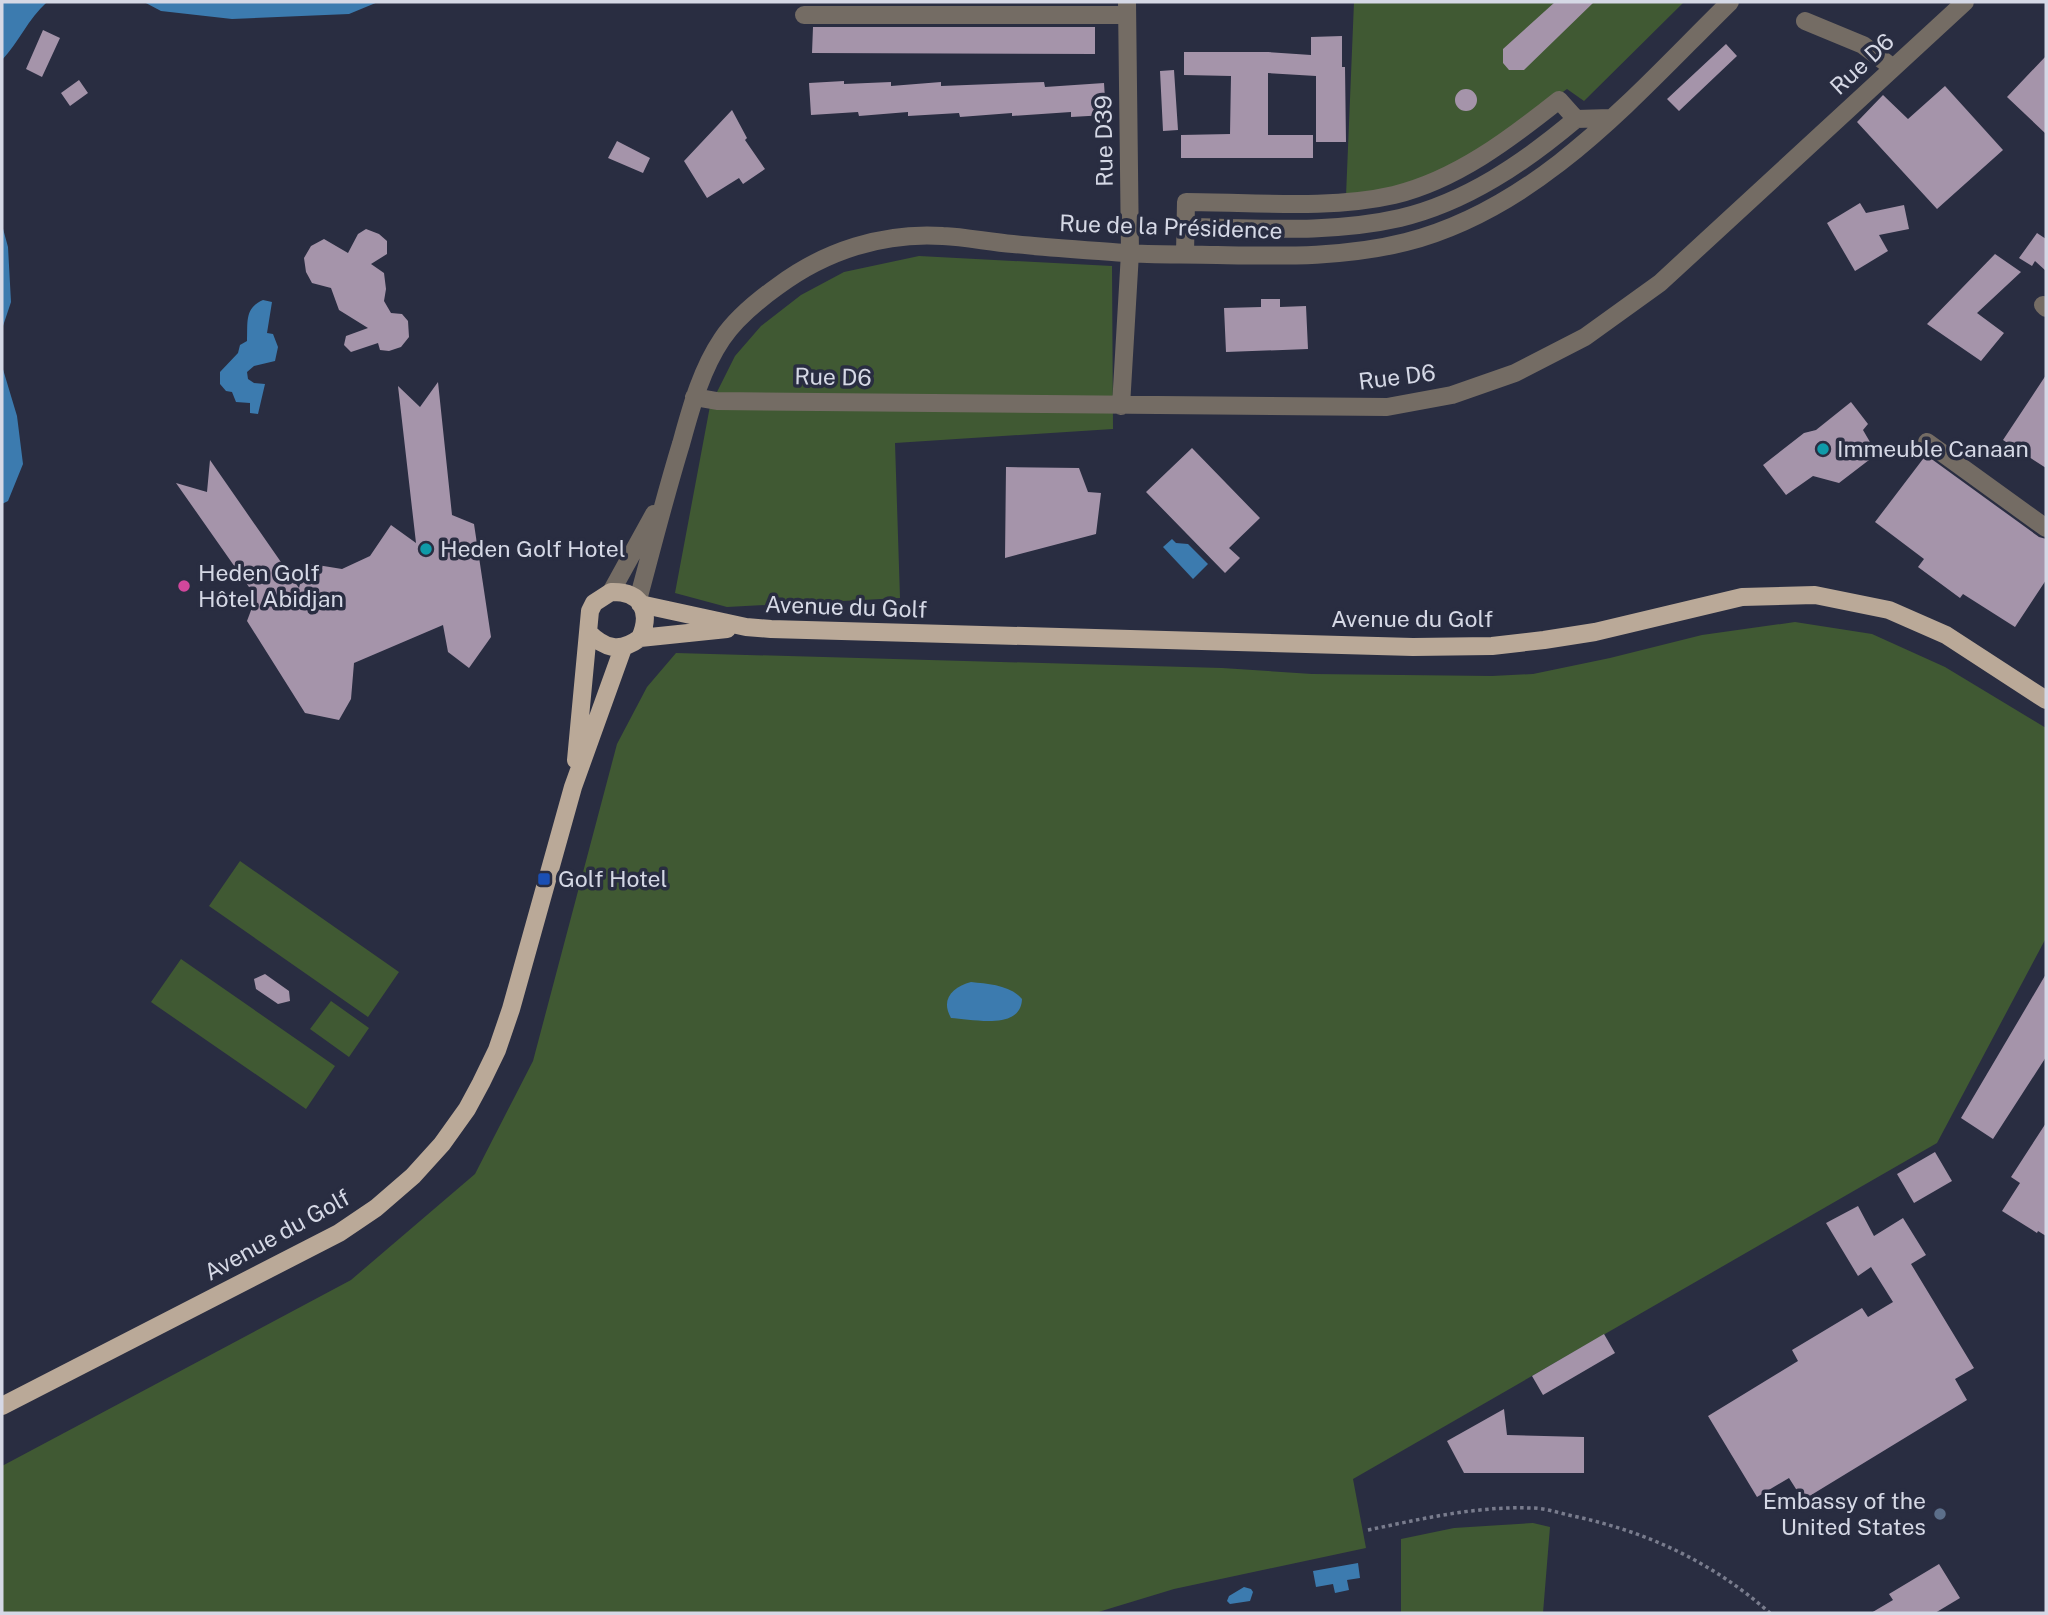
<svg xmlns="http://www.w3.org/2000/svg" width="2048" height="1615" font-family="'Public Sans',sans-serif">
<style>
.green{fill:#405933}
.water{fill:#3c7baf}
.building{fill:#a594aa}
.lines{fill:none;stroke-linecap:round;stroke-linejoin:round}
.path{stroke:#797c8d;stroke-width:3.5;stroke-dasharray:3.5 3.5;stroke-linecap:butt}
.minor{stroke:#746c64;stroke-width:18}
.major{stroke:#baa998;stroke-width:18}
.culture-dot{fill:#0f9aa8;stroke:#292d41;stroke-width:2.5}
.hotel-dot{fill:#d1479c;stroke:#292d41;stroke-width:2.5}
.transit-dot{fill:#1a4fb4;stroke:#292d41;stroke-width:2.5}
.service-dot{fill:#5c6f8a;stroke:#292d41;stroke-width:2.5}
.labels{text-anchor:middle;stroke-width:7;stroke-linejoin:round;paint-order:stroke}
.street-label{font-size:23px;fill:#d5d8e5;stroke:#292d41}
.poi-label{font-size:23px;fill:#d5d8e5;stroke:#292d41;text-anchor:start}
</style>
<rect width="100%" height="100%" fill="#292d41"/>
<path class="green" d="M1354 2H1684L1584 101 1567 89C1511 128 1461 168 1394 188 1378 192 1361 193 1346 196Z
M919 256 1112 266 1113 429 895 443 900 598 727 607 675 593 710 406 735 356 761 326 801 295 844 272Z
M1795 622 1872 634 1945 667 2046 728V938L1937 1143 1353 1479 1366 1548 1174 1589 1095 1613H2V1466L351 1280 475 1174 533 1061 617 744 647 687 676 653 1222 668 1312 674 1492 676 1533 674 1610 658 1702 635Z
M240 861 399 972 368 1017 209 906Z
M181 959 335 1066 306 1109 151 1002Z
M331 1001 369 1028 349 1057 310 1029Z
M1533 1523 1550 1527 1543 1613H1401V1539L1454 1528Z"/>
<path class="water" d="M2 2H47C28 19 19 42 2 60Z
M144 2H378L349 14 232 19 161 11Z
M2 225 8 247 11 302 2 329Z
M263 300 272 302 267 333 273 334 278 347 275 361 254 366 247 372 248 379 254 383 265 384 258 414 250 413V403L236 402 232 392 226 391 220 384V372L238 353 240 345 247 341C248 323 244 308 263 300Z
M2 366 17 416 23 464 8 501 2 504Z
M1172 539 1176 543 1188 544 1208 564 1193 579 1163 547Z
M971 982C989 984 1010 985 1022 999 1021 1031 972 1019 951 1018 940 999 953 987 971 982Z
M1358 1563 1360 1578 1347 1580 1349 1590 1335 1593 1333 1584 1316 1587 1313 1571Z
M1244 1587 1251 1589 1253 1592 1250 1601 1230 1604 1227 1601 1229 1596Z"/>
<path class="building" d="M1555 2H1594L1524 70H1509L1503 63V49Z
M813 27H1095V54L812 53Z
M43 30 60 38 42 77 26 69Z
M1342 36V67H1345L1346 142H1316V76L1268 73V135H1313V158H1181V135L1230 134 1231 76 1184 75V52H1268L1311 55V37Z
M1726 44 1737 56 1679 111 1667 99Z
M2046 56V134L2007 97Z
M1174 70 1178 130 1163 131 1160 71Z
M79 80 88 93 70 106 61 93Z
M844 81V84L891 82V86L941 82V86L1044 82 1045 87 1104 83 1106 115 1071 117V112L1012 116V113L960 117 959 113 908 116V112L859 116 858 112 811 115 809 83Z
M1945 86 2003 150 1937 209 1857 122 1883 95 1908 119Z
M1455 100a11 11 0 1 1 22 0a11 11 0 1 1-22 0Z
M732 110 747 138 745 140 765 169 743 184 739 178 707 198 684 161Z
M617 141 650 158 643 173 608 158Z
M1860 203 1866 213 1904 205 1909 229 1879 235 1888 251 1855 271 1827 223Z
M366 229 379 234 387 241V254L371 264 384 273 386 289 384 301 391 313 402 314 408 321 409 337 401 347 389 351 380 350 378 343 351 352 344 345 346 336 368 328 339 310 331 288 312 283 306 272 304 258 311 246 324 239 348 253 358 234Z
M2037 233 2046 239V271L2035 261 2032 266 2019 258Z
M1995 254 2021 272 1977 313 2004 333 1981 361 1927 324Z
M1261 299H1280V307L1306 306 1308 349 1226 352 1224 308 1261 307Z
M2046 375V468L2003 440Z
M438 382 452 515 474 524 491 637 469 668 448 652 443 625 354 663 351 699 339 720 305 713 247 621 256 597 176 483 207 492 210 460 299 588 305 563 342 569 370 556 391 525 416 543 398 386 420 407Z
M1851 402 1868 424 1863 430 1870 442 1862 450 1869 460 1839 483 1813 476 1786 495 1763 465 1804 433 1816 430Z
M1192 448 1260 518 1229 548 1240 558 1225 573 1146 492Z
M1926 455 2039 537 2046 539V580L2015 627 1963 594 1960 598 1918 567 1924 559 1875 522Z
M1006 467 1079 468 1088 492 1101 493 1096 534 1005 558Z
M265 974 289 991 290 1001 278 1004 256 989 254 979Z
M2046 974V1057L1993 1139 1961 1118Z
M2046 1123V1236L2038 1231 2037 1233 2002 1211 2020 1183 2011 1177Z
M1935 1152 1952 1181 1914 1203 1897 1174Z
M1858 1206 1874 1236 1903 1218 1926 1255 1911 1264 1974 1368 1955 1379 1967 1400 1803 1500 1789 1478 1757 1497 1708 1416 1798 1361 1792 1350 1862 1308 1868 1317 1893 1302 1871 1267 1858 1276 1826 1223Z
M1604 1334 1615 1353 1543 1395 1532 1376Z
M1504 1409 1507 1435 1584 1437V1473H1464L1447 1441Z
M1939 1564 1960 1598 1935 1613H1871L1893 1600 1889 1594Z"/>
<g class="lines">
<path class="path" d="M1368 1530C1421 1519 1476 1506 1531 1508 1545 1508 1559 1513 1573 1516 1648 1532 1712 1562 1770 1613"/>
<path class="minor" d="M804 15H1127
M1805 21 1863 45 1893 68
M1186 227C1257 228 1330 234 1400 218 1467 202 1525 162 1576 119
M1185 254 1186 202C1252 202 1329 210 1394 195 1456 180 1510 139 1559 100L1576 119 1611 118
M2043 305 2046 308
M694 397 717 401 1387 407 1452 395 1515 373 1585 337 1660 283 1965 2
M1121 406 1130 253 1127 2
M1927 442 2046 528
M611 592 654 514
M638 600C652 548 665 496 681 444 691 408 701 370 722 339 736 318 757 301 778 286 825 251 883 232 943 236 966 237 989 242 1013 244 1050 248 1088 250 1125 253 1155 255 1186 254 1217 255 1280 256 1343 258 1406 242 1540 208 1635 95 1730 2"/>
<path class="major" d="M640 604 746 627 771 629 1413 647 1492 646 1544 640 1595 632 1742 597 1815 595 1889 610 1946 635 2046 700
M640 638 727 629
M576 760 590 611 594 603 611 592C641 591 652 611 640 638 620 653 605 649 588 632
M2 1406 339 1233 376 1208 413 1176 442 1144 467 1109 481 1083 497 1050 511 1009 573 787 623 648"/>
</g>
<g class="culture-dot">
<circle cx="1823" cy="449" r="7"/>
<circle cx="426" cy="549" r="7"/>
</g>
<circle class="hotel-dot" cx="184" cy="586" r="7"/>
<rect class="transit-dot" x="537" y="872" width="14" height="14" rx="3.5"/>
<circle class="service-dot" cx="1940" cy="1514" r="7"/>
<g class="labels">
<g class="street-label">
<text transform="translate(1862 64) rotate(-43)" y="8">Rue D6</text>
<text transform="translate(1104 141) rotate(-91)" y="8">Rue D39</text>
<text transform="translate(1171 227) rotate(2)" y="8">Rue de la Présidence</text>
<text transform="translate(833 377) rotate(1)" y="8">Rue D6</text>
<text transform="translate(1397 377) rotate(-7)" y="8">Rue D6</text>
<text transform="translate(846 607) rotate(2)" y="8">Avenue du Golf</text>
<text x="1412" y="627">Avenue du Golf</text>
<text transform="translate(277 1235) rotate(-29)" y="8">Avenue du Golf</text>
</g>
<g class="poi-label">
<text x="1837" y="457">Immeuble Canaan</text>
<text x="440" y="557">Heden Golf Hotel</text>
<text x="198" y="581">Heden Golf<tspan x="198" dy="26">Hôtel Abidjan</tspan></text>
<text x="558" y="887">Golf Hotel</text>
<text x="1926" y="1509" text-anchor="end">Embassy of the<tspan x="1926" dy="26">United States</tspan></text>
</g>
</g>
<rect width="2048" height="1615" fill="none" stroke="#d5d8e5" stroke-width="7"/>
</svg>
